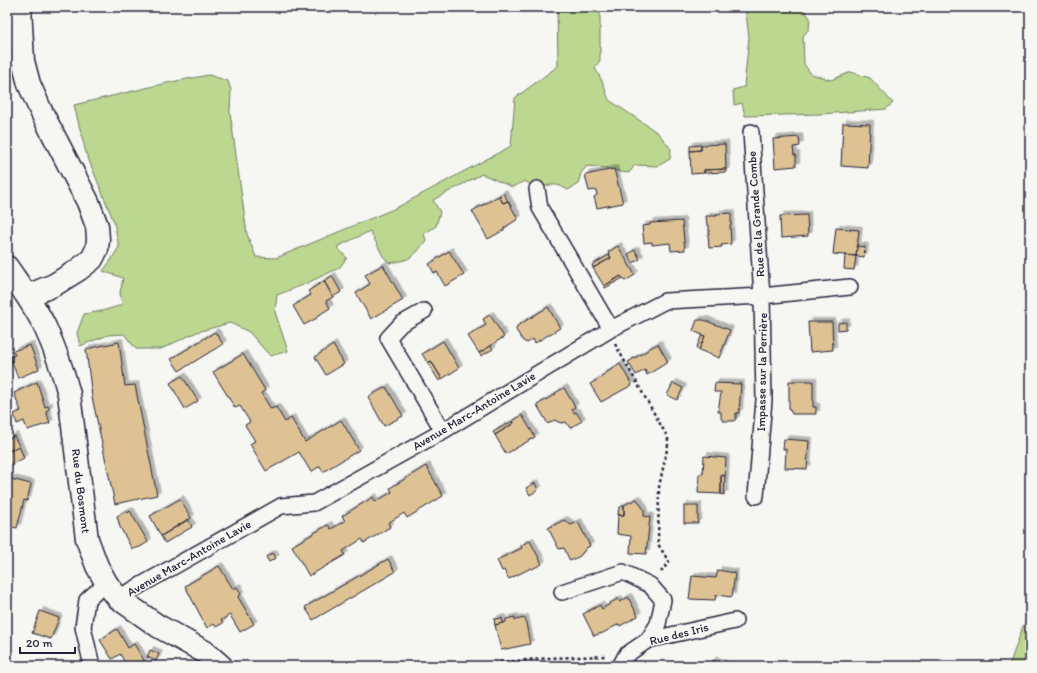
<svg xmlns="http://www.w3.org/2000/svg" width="1037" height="673" font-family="Itim,sans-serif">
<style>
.green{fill:#bcd78f;stroke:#6f7c65}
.building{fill:#dec293;stroke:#22223b;filter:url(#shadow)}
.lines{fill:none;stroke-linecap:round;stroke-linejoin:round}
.street-casing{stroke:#22223b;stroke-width:18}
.secondary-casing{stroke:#22223b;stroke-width:25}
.path{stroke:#22223b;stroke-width:2.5;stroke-dasharray:3 3;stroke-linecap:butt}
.street{stroke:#f6f6f2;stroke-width:15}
.secondary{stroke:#f6f6f2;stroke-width:22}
.labels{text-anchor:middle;stroke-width:3.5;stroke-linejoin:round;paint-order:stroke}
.street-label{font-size:12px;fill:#22223b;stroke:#f6f6f2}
</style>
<defs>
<filter id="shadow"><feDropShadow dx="3.5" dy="-3.5" stdDeviation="0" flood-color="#0004"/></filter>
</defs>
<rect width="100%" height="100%" fill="#f6f6f2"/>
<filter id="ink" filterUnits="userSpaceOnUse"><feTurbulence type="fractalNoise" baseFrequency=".025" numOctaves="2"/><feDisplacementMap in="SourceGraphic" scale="8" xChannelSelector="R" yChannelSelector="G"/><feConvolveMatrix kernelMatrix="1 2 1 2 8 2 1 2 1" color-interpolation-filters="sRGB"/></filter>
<g filter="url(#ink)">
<path class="green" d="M557 7H600V60L595 68 602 81 609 100 648 126 659 134 671 149 670 159 658 166 635 165 629 173 621 172 606 168 587 166 581 173 578 184 568 190C564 188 560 185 556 185 542 184 539 192 525 181L512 187 482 174 433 200 440 212 436 226 424 234 426 240C422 246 417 253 411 257 405 261 396 262 389 263L383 256 370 231 337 247 347 258 339 268 303 285 277 295 275 312 288 351 270 356 249 332 230 323 197 332 161 349H136L124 334 108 335 80 346 77 333 84 314 102 311 122 305 120 293 123 278 103 271 111 260 119 247 114 222 86 153 74 105 171 82 209 75 228 81 231 90 230 112 247 234 256 257 276 258 396 208 511 146 515 98 558 66Z
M745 7H802L810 18 809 29 803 36 804 64 811 74 831 80 851 72 870 78 893 103 886 109 821 114 745 116 742 103 734 105 733 90 744 87 749 37Z
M1030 615V666H1009L1023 626Z"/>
<path class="building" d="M843 123 870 124 868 168 841 166Z
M799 137 800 146 793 147 794 155H796V166L775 168 773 139Z
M725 144 726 169 704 170V173L691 174 690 151 701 150V145Z
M701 145V150L690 151V146Z
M614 169 623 203 597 208 594 197 597 195 596 190 589 191 585 175Z
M726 169V172L704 173V170Z
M503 193 508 201 503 203 499 196Z
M499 196 503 203 508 201 518 219 504 228V230L488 239 472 211Z
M731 213V225H730L731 244 721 245 722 247 709 248 708 234H709V225H707L706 216H717L716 214Z
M807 215 808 236 781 238 780 216Z
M682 221 685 250 671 251 670 243 652 245V242L644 243 642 226 650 225V223Z
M836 228 859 230 856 256 833 254Z
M618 246 635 275 625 281 621 276 604 286 593 268 611 258 608 252Z
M857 246 865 247 864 257 856 256Z
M635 250 640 259 633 263 628 254Z
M449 251 464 275 445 286 437 272 434 273 429 264Z
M609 255 611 258 593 268 592 265Z
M845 255 856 256 854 270 844 269Z
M383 265 403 300 371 319 356 293 370 284 365 275Z
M332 276 341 292 333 297 324 281Z
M621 276 623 278 605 288 604 286Z
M324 281 333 297 326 301 330 308 316 317 317 318 304 325 293 306 311 295 308 291Z
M548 307 560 328 535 343 533 339 527 343 523 341 516 330 517 326Z
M490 315 504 337 479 353 468 336 486 325 483 319Z
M697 320H704L730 330 719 358 699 350 705 336 693 331Z
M808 322H832L833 350 810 352Z
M846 322V329L838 330V323Z
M215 332 223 344 179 371 171 359Z
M702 335 705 336 699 350 696 349Z
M443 341 459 368 442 379 431 361 428 363 422 354Z
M119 342 125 386 135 385 157 495 115 504 92 397 86 349Z
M658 344 668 362 647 375 645 370 636 375 628 362 648 350V349Z
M30 345 39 369 18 378 10 357 15 355 13 351Z
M333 345 344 364 326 375 315 357Z
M491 346 493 349 481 356 479 353Z
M243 354 265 390 261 393 271 409 276 407 285 422 291 418 305 442 341 420 359 450 323 472 320 466 311 472 299 452 266 471 250 444 255 441 245 425 250 422 240 406 235 408 213 372Z
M431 361 442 379 439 381 428 363Z
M620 364 632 385 601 402 590 384 602 377 601 376Z
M182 376 198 401 185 409 170 383Z
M789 381H813V407H816V414H792L789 408Z
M37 382 45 407 49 406V409L46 411 50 423 27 430 24 421 17 424 14 414 21 411 14 393Z
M673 383 683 388 677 400 667 395Z
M715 383 741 384 739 413H736V419L734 421H723L721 418V412H718L721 392H714Z
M386 387 403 416 384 426 368 397Z
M564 388 575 407 572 409 574 413 576 412 582 421 570 428 566 422 561 423 554 420 548 424 537 405 556 394 555 393Z
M522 415 535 437 506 454 495 435 514 423 513 421Z
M513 421 514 423 495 435 493 432Z
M14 436 19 446 7 452V440Z
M784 439 809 441 807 469 785 468 786 449H783Z
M19 446 24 458 10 465 7 460V452Z
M704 456 726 458 725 476 721 475V494L698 493 699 474H703Z
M426 466 443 496 407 518 404 513 388 523 390 527 364 543 362 539 343 551 345 555 309 576 292 546 328 525 331 529 345 521 342 516 373 497 375 502 392 492 390 488Z
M721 475 725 476 724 495 721 494Z
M7 478 31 484 27 501 24 500 17 528 7 526Z
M535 483 538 490 530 495 526 488Z
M180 499 191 518 161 536 150 516Z
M637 499 644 510V516L650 517 646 554 630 553 631 536 617 534 618 515H624V505Z
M624 505V515H618L619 508Z
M684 506H698V523H684Z
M127 511 128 513 130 511 148 542 140 547 132 549 120 527 117 516Z
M188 519 192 527 165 543 161 536Z
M564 520 571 525 578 522 590 546 586 548 580 556 570 561 564 548 559 549 548 528Z
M530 541 542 564 532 569 531 568 509 579 504 570 502 571 497 560 522 548 521 545Z
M273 553 276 558 269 562 266 557Z
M388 559 395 572 313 620 305 607Z
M219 566 233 589 237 587 241 594 238 597 254 624 240 632 230 615 221 620 223 623 216 627 214 624 207 628 185 586Z
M718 570 735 573 732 597 716 595 715 600 689 599 692 576 716 578Z
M628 597 638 616 620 626 619 624 601 634V633L594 636 583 614 600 605 602 609 610 604V603L618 599 620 602Z
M40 611 59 618 51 639 32 633Z
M515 617V620L525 618 530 644 501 650 495 625 506 622V619Z
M502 618 503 623 495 625 494 619Z
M117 629 128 648 134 644 145 662 138 666H127L120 654 112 659 100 640Z
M150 650 159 654 156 661 147 657Z
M713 660 727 666H710Z"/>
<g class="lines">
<g class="street-casing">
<path id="street" d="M751 132 762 296 764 400 756 496
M537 189 540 208 611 329
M424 311 401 324 388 338 443 431
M562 592 623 572 650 585 663 600 658 624 648 640
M118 598 281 506 314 503 443 431 611 329 665 301 762 296 850 287
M92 666 83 627 87 600 96 592 107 584
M620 666 626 655 648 640 735 621"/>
</g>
<g class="secondary-casing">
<path id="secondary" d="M20 7 23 61 29 84 40 109 88 202 97 226 98 239 97 249 92 259 78 270 54 285 27 296
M7 267C20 286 35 306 45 327 55 349 63 371 69 394L87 539 97 566 107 584 118 598 158 626 205 652 221 666"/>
</g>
<path class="path" d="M615 344 668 438V445L659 487 658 544 669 562 661 572
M470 666 473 665 549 658 607 656"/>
<use href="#street" class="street"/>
<use href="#secondary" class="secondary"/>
</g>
</g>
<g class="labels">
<g class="street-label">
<text transform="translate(756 214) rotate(-94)" y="4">Rue de la Grande Combe</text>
<text transform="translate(762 372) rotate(-89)" y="4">Impasse sur la Perrière</text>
<text transform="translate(474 411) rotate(-31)" y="4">Avenue Marc-Antoine Lavie</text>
<text transform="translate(81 491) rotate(83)" y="4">Rue du Bosmont</text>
<text transform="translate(189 558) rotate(-30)" y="4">Avenue Marc-Antoine Lavie</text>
<text transform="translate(679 634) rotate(-14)" y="4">Rue des Iris</text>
</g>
</g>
<rect width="1037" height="673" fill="none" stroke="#f6f6f2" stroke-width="24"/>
<rect x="12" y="12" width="1013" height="649" fill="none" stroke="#22223b" stroke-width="1.5" filter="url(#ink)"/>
<path d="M20 647v6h55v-6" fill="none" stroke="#22223b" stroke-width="2"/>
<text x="26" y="647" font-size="12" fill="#22223b" stroke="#f6f6f2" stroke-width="3" paint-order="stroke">20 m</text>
</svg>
